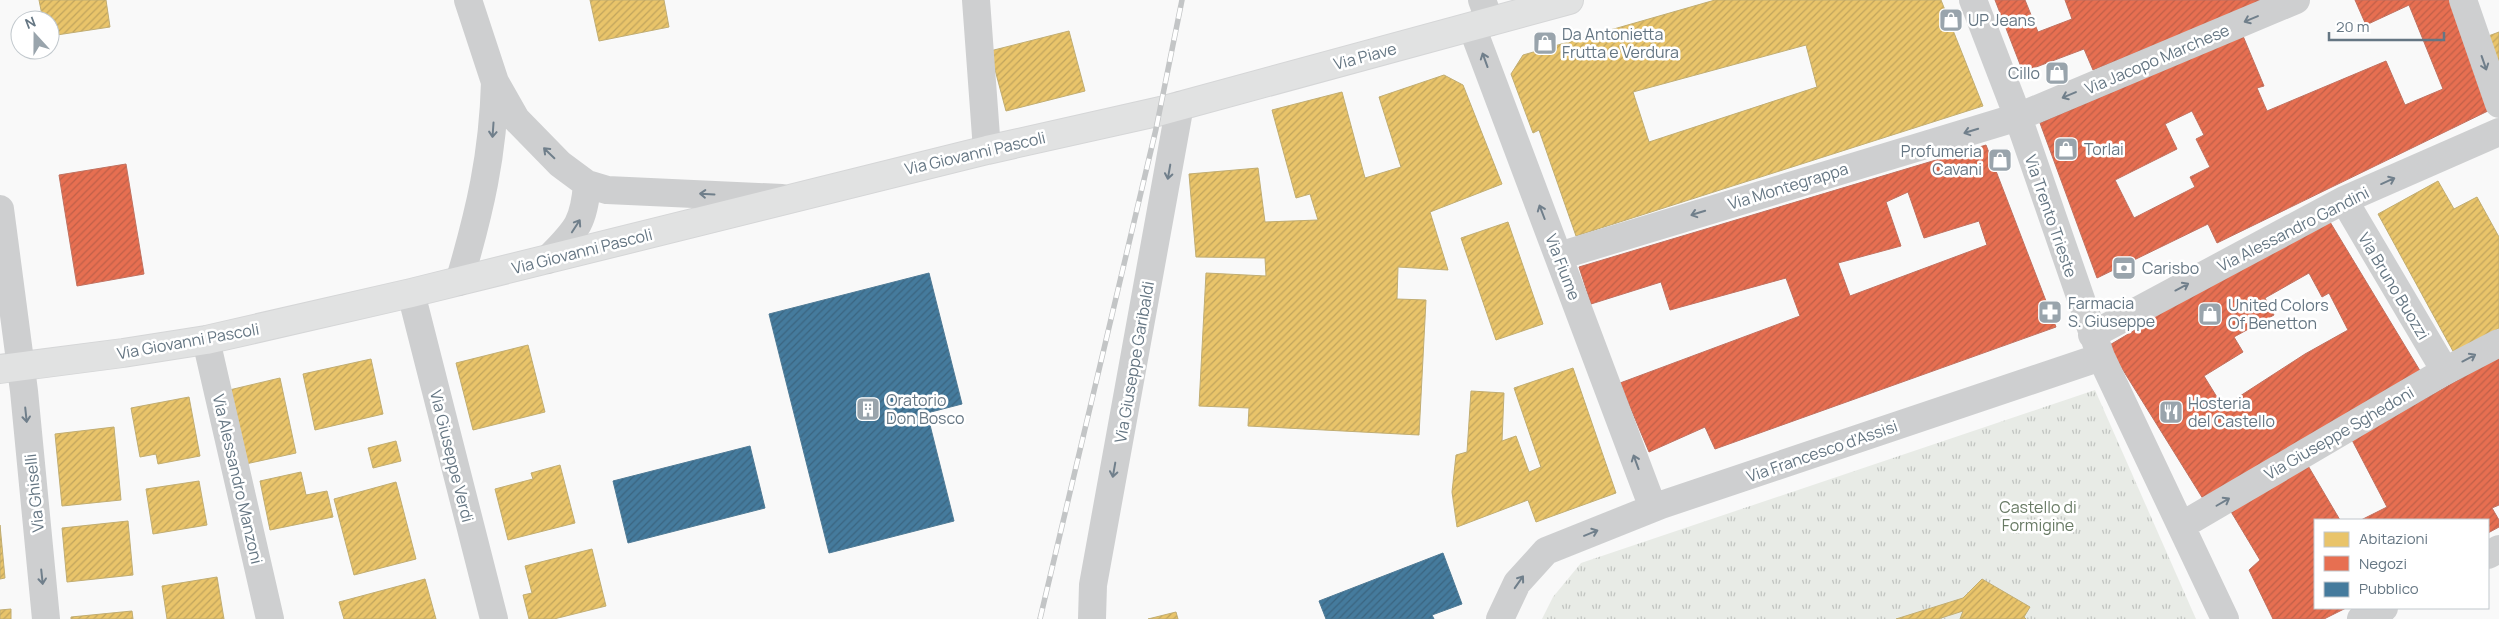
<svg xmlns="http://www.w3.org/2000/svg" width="2499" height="619" font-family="Manrope,sans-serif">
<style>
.grass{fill:url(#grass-tufts)}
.homes{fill:url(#homes-hatch);stroke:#c1ad72;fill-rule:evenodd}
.shops{fill:url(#shops-hatch);stroke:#c07160;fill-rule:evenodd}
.public{fill:url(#public-hatch);stroke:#4f7a95}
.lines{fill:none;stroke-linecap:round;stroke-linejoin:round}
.secondary-casing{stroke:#d5d6d7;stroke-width:30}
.street{stroke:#cecfd0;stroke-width:28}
.secondary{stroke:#e1e2e2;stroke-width:28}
.rail-casing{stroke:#c3c5c6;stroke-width:5.5}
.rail{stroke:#fff;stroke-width:4;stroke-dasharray:11;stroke-linecap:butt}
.oneway{stroke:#707f8b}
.labels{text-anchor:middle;stroke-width:5;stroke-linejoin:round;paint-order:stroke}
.poi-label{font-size:16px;fill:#657683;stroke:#fff;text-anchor:start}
.street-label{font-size:16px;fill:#657683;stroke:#fff}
.park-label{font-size:16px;fill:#687a64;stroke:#fff}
</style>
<defs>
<pattern id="grass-tufts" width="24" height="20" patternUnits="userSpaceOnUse" patternTransform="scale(1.25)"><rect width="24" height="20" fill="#e8ebe6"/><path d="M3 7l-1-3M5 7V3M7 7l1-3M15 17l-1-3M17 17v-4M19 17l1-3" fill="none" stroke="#c0c3c0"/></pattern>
<pattern id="homes-hatch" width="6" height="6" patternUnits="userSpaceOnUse" patternTransform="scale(1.25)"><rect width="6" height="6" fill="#e9c46a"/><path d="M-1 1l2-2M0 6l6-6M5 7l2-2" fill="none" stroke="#c0a45d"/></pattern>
<pattern id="shops-hatch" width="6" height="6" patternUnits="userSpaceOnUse" patternTransform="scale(1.25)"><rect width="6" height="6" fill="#e76f51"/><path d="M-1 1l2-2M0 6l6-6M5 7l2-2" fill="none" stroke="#bf6049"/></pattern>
<pattern id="public-hatch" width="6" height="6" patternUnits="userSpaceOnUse" patternTransform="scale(1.25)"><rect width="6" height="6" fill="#457b9d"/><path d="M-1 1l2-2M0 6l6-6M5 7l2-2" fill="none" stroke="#3b6580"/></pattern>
</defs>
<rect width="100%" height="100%" fill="#f9f9f9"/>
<path class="grass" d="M2095 390 2196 619H1542L1553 597 1581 563Z"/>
<path class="homes" d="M39 0H106L110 27 50 36V20H43Z
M590 0H664L669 27 599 41Z
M1715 0H1941L1983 106 1576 236 1539 130 1533 133 1511 74 1523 55ZM1806 45 1817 87 1649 142 1633 92Z
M1069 31 1085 91 1006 111 990 51Z
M2499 32V78L2483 38Z
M1444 75 1463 85 1502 184 1430 212 1448 270 1398 267 1397 299 1426 300 1419 435 1248 426 1249 408 1199 406 1206 273 1266 276 1265 258 1196 257 1189 174 1258 168 1265 222 1318 220 1310 194 1296 198 1272 110 1342 92 1365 178 1401 167 1379 97Z
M2438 181 2454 209 2477 197 2499 237V328L2454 353 2378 214Z
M1508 222 1543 324 1496 340 1461 238Z
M528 345 545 412 473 430 456 363Z
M371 359 383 414 315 430 303 374Z
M1573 368 1616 493 1536 522 1528 500 1457 527 1452 492 1456 455 1467 452 1471 391 1504 393 1502 441 1516 436 1529 472 1541 467 1514 388Z
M280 378 296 453 241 465 225 391Z
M189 397 200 456 158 464 156 454 140 457 131 408Z
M114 427 121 500 62 506 55 434Z
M396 441 401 461 373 468 368 448Z
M560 465 575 523 508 540 495 489 533 479 531 473Z
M301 472 306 495 327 491 333 517 270 530 260 481Z
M199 481 207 525 153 534 146 489Z
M396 482 416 559 354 575 334 499Z
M128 521 133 575 67 582 62 528Z
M0 525 5 578 0 579Z
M592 549 606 606 554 619H529L523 595 532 593 525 566Z
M217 577 224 619H167L162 586Z
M425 579 436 619H344L339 602Z
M1982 579 2030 607 2024 617 2026 619H1960L1963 611 1938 619H1896L1963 598Z
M11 609V619H0V610Z
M132 611 133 619H71V617Z
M1176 612 1178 619H1148Z"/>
<path class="shops" d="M1995 0H2025L2038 32 2072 19 2065 0H2267L2093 70 2084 49 2023 72Z
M2355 0H2452L2494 108 2217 243 2208 224 2097 278 2040 123 2243 36 2264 86 2257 88 2267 111 2386 61 2405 105 2443 89 2409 5 2366 25ZM2192 111 2204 135 2196 139 2210 167 2190 177 2195 187 2134 218 2115 180 2177 149 2165 124Z
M1986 145 2056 327 1715 449 1705 427 1649 452 1620 383 1800 316 1786 278 1670 310 1661 282 1591 304 1579 267ZM1908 192 1924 238 1979 221 1987 245 1850 296 1838 263 1901 246 1886 202Z
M126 164 144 274 77 286 59 175Z
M2327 217 2422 374 2205 502 2108 346 2140 327 2137 322ZM2309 273 2322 297 2329 293 2348 330 2305 354 2223 407 2204 376 2243 352 2234 337 2274 315 2265 298Z
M2499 357V505L2492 508 2499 520V527L2488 533V520H2361L2387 507 2352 440Z
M2307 464 2340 520H2315V608H2346L2324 619H2273L2249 570 2260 560 2230 510Z"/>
<path class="public" d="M929 273 962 404 927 413 954 521 829 553 769 314Z
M750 446 765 508 628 543 613 481Z
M1443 553 1462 604 1432 615 1434 619H1326L1319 601Z"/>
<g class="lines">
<g class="secondary-casing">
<path id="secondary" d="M0 369 123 353 206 340 411 293 987 150 1161 111 1569 0"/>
</g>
<path class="street" d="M468 0 495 82 516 119 560 164 587 184 607 190 782 198
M976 0 987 150
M1482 0 1490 22
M1973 0 2018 117 2101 357 2225 619
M2463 0 2499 104
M1472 27 1653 508
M2344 200 2445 371
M0 209 24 391 46 619
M1559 256 2018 117 2296 0
M547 260C575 231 584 225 587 184
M459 282C480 211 493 155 495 82
M411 293 494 619
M2092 335 2344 200 2499 132
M206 340 270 619
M2181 526 2445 371 2499 343
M2488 555 2499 549
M1092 619 1093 585 1180 105
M1500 619 1517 583 1546 551 1661 505 2101 357
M2361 619 2384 608"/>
<use href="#secondary" class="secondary"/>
<g class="rail-casing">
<path id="rail" d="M1040 619 1156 129 1182 0"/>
</g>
<use href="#rail" class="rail"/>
</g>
<defs><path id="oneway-shaft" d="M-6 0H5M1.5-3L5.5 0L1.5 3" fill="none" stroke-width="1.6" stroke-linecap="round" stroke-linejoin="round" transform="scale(1.25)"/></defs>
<g class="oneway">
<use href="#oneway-shaft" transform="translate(2251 19) rotate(157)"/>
<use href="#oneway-shaft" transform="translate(1485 60) rotate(-110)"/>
<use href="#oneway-shaft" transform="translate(2484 63) rotate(71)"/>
<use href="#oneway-shaft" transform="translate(2069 95) rotate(157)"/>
<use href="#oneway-shaft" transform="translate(493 130) rotate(94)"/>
<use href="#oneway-shaft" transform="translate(1971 131) rotate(163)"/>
<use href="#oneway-shaft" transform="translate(549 153) rotate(-136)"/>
<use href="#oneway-shaft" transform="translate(1169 172) rotate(100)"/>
<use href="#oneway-shaft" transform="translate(2388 181) rotate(-24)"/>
<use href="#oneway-shaft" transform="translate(707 194) rotate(-177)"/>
<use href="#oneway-shaft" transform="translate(1542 212) rotate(-111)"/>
<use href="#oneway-shaft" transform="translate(1698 213) rotate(163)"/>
<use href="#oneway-shaft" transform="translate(576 226) rotate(-57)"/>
<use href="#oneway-shaft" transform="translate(2182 287) rotate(-28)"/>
<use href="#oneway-shaft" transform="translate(2469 358) rotate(-28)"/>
<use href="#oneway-shaft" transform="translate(26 415) rotate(84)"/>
<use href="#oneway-shaft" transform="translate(1636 462) rotate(-110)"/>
<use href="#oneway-shaft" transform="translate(1114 470) rotate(100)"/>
<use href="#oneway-shaft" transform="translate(2223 502) rotate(-30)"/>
<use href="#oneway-shaft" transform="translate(1591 533) rotate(-22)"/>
<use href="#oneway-shaft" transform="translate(42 577) rotate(84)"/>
<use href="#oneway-shaft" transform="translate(1519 582) rotate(-55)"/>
</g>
<defs>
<g id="shop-square" transform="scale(1.25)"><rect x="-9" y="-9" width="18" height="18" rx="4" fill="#99a4ac" stroke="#fff"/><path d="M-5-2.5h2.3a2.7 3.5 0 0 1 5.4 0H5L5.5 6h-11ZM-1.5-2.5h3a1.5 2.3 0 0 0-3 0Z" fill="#fff"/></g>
<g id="bank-square" transform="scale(1.25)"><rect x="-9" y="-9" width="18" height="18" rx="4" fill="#99a4ac" stroke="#fff"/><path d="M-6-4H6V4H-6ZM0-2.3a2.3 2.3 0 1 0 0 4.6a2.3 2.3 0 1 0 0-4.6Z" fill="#fff"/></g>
<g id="pharmacy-square" transform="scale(1.25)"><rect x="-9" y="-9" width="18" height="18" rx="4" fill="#99a4ac" stroke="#fff"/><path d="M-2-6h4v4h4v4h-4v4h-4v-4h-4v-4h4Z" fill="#fff"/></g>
<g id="building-square" transform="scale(1.25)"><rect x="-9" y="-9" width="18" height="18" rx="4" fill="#99a4ac" stroke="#fff"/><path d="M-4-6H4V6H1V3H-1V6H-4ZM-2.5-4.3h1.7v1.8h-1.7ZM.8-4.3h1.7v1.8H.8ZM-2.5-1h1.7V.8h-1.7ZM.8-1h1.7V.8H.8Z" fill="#fff"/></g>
<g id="restaurant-square" transform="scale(1.25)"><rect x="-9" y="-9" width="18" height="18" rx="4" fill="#99a4ac" stroke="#fff"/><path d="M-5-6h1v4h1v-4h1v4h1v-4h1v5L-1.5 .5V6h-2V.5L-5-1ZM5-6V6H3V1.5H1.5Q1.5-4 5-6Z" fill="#fff"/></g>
</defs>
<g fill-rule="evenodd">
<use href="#shop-square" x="1951" y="20"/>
<use href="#shop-square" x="1545" y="43"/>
<use href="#shop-square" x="2057" y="73"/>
<use href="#shop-square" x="2066" y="149"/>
<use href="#shop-square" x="2000" y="160"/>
<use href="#bank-square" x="2124" y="268"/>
<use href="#pharmacy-square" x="2050" y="312"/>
<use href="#shop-square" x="2210" y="314"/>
<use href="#building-square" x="868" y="409"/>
<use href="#restaurant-square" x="2171" y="412"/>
</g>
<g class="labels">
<g class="poi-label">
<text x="1968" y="26">UP Jeans</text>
<text x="1562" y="40">Da Antonietta<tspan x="1562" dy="18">Frutta e Verdura</tspan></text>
<text x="2040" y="79" text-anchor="end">Cillo</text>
<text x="2084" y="155">Torlai</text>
<text x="1982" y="157" text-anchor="end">Profumeria<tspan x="1982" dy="18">Cavani</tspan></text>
<text x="2142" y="274">Carisbo</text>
<text x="2068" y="309">Farmacia<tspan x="2068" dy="18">S. Giuseppe</tspan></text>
<text x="2228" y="311">United Colors<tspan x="2228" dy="18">Of Benetton</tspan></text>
<text x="886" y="406">Oratorio<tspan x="886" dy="18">Don Bosco</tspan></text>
<text x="2188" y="409">Hosteria<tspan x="2188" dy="18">del Castello</tspan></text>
</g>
<g class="street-label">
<text transform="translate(1365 56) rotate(-15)" y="6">Via Piave</text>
<text transform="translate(2157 59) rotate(-23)" y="6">Via Jacopo Marchese</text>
<text transform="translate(975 153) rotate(-13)" y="6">Via Giovanni Pascoli</text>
<text transform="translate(1788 186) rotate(-17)" y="6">Via Montegrappa</text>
<text transform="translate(2051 216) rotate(71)" y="6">Via Trento Trieste</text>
<text transform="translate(2293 229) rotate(-27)" y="6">Via Alessandro Gandini</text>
<text transform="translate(582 251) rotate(-14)" y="6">Via Giovanni Pascoli</text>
<text transform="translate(1563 267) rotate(69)" y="6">Via Fiume</text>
<text transform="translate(2394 286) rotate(59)" y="6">Via Bruno Buozzi</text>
<text transform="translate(188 341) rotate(-10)" y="6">Via Giovanni Pascoli</text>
<text transform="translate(1134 362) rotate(-80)" y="6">Via Giuseppe Garibaldi</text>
<text transform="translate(2339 433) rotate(-30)" y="6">Via Giuseppe Sghedoni</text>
<text transform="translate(1822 451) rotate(-19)" y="6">Via Francesco d'Assisi</text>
<text transform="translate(452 456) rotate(76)" y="6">Via Giuseppe Verdi</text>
<text transform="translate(238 479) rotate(77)" y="6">Via Alessandro Manzoni</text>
<text transform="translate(34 493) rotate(-96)" y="6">Via Ghiselli</text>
</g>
<g class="park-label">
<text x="2038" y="513">Castello di<tspan x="2038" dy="18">Formigine</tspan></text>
</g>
</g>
<rect x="2314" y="519" width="175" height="90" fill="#ffffff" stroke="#c1c8cd"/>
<rect x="2324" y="532" width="25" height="15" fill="#e9c46a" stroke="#c1c8cd"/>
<text x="2359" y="544" font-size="15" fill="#657683">Abitazioni</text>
<rect x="2324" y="556" width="25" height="15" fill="#e76f51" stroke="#c1c8cd"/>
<text x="2359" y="569" font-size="15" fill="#657683">Negozi</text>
<rect x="2324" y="582" width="25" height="15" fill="#457b9d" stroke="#c1c8cd"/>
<text x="2359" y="594" font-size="15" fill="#657683">Pubblico</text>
<g transform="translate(35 35) rotate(339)"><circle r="24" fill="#ffffff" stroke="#c1c8cd"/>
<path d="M0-4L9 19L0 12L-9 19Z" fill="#99a4ac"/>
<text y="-8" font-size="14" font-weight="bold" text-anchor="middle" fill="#657683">N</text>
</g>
<path d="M2329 32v8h115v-8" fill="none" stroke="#657683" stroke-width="2.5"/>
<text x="2336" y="32" font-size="15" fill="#657683" stroke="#ffffff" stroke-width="4" paint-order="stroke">20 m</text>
</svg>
